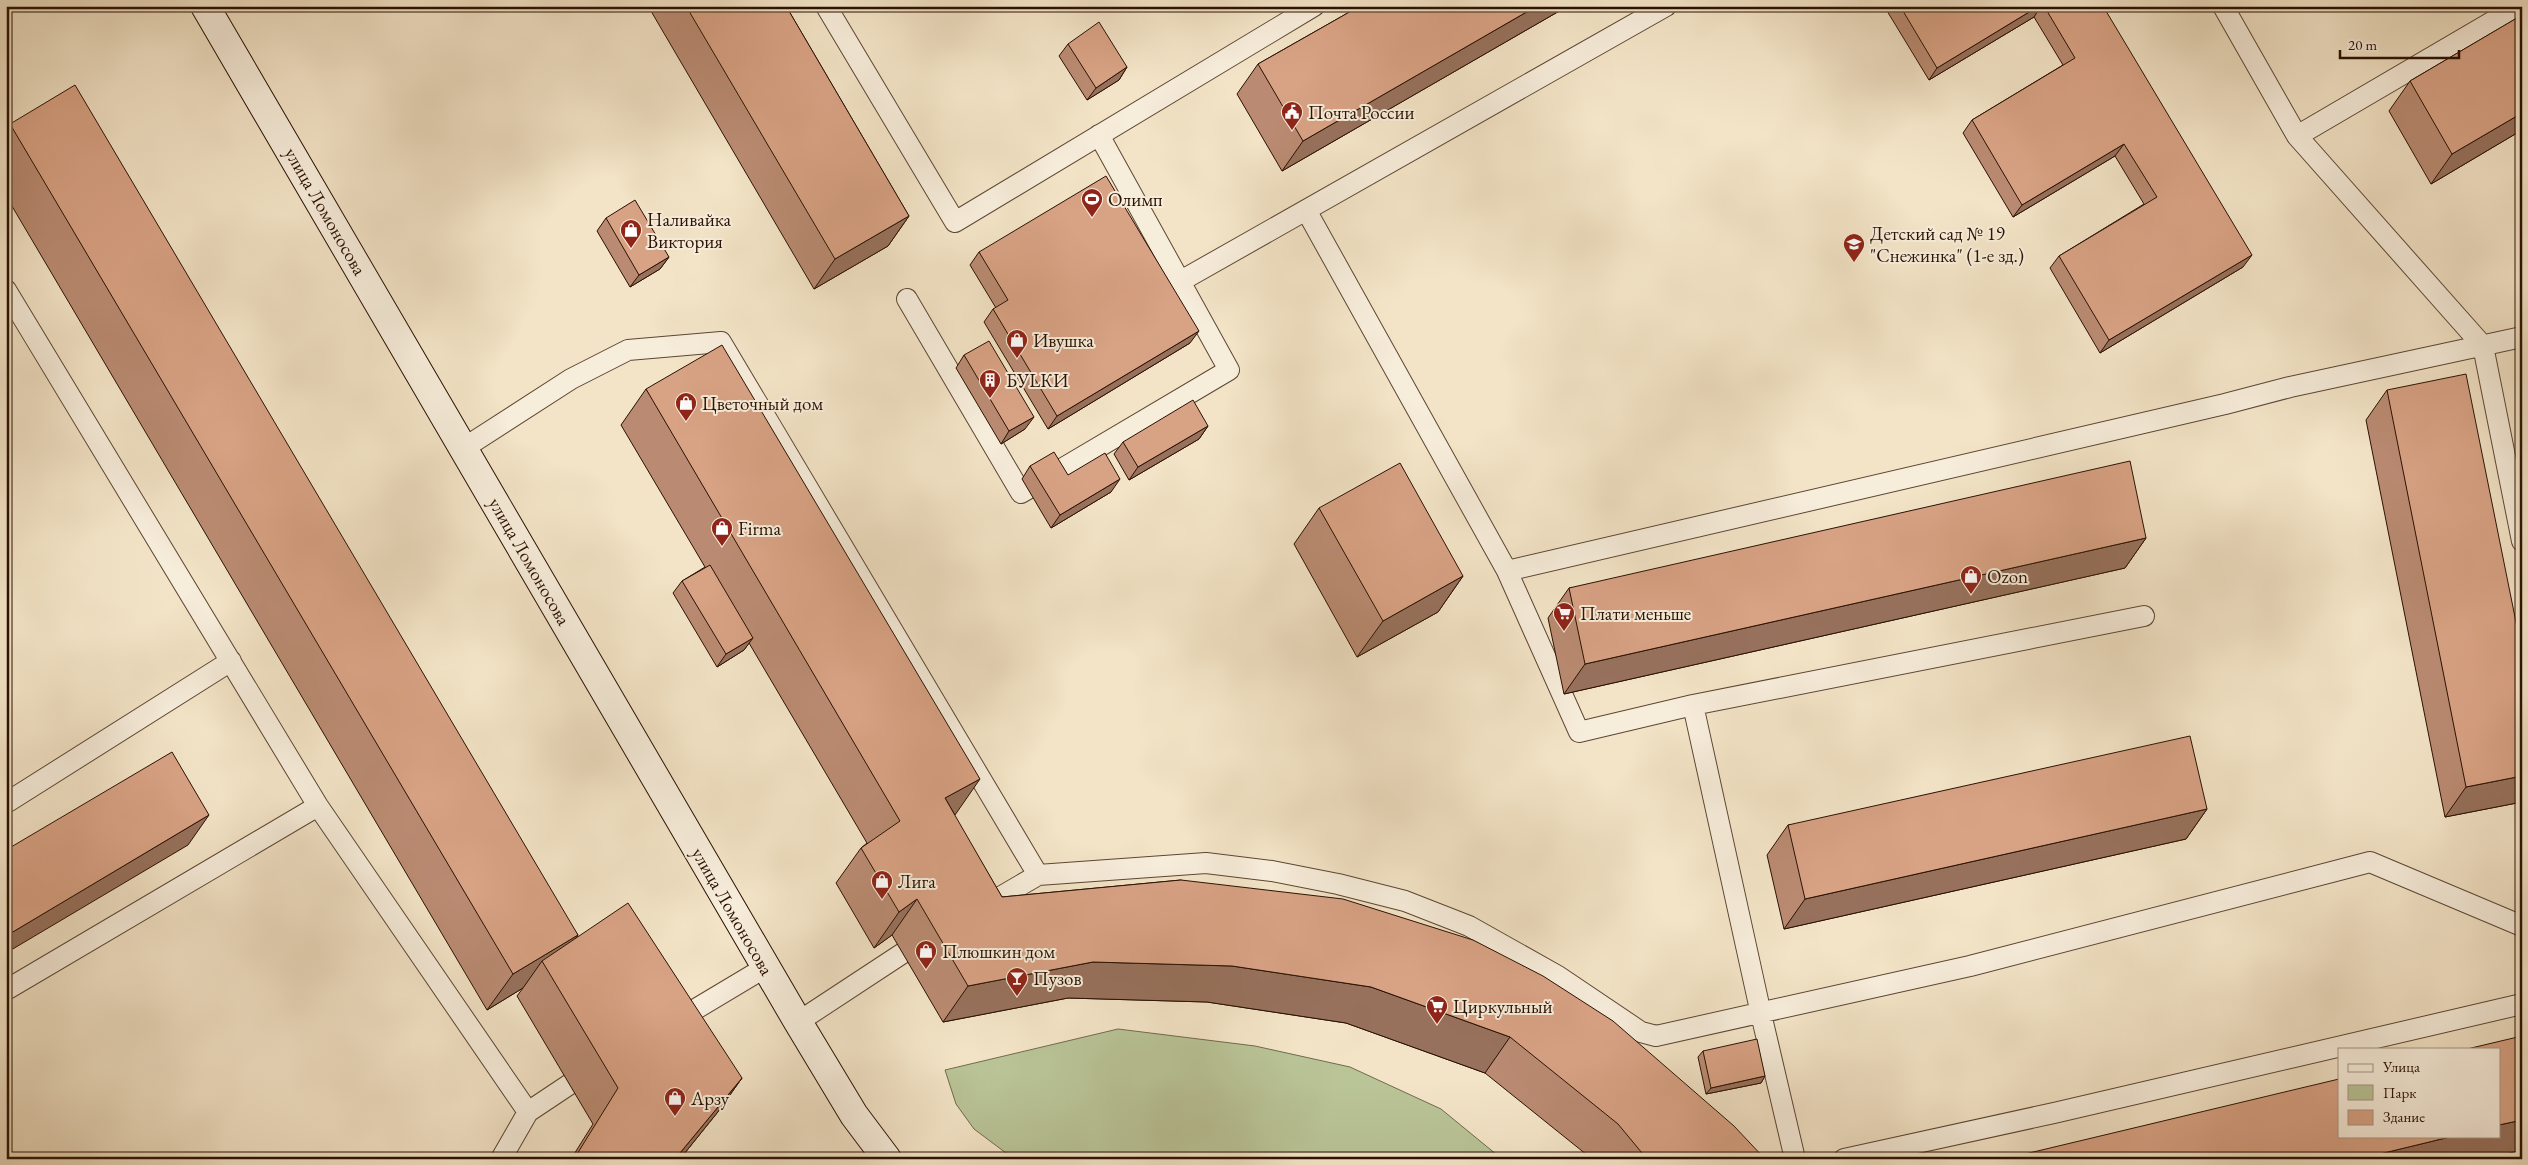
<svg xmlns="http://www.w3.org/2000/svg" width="2528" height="1165" font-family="'EB Garamond',serif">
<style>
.green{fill:#b9c497;stroke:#726a4c}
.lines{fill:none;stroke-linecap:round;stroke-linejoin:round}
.lane-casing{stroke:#5c4633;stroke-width:22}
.secondary-casing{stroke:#2a1102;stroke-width:30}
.lane{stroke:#f7eddb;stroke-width:20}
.secondary{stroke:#f7eddb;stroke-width:28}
.wall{fill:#ba8b72;stroke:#2a1102}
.shaded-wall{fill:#97715c;stroke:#2a1102}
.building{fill:#d8a284;stroke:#2a1102}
.labels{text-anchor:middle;stroke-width:4;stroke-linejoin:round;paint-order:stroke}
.poi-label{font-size:19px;fill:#2a1102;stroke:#f7eddb;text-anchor:start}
.street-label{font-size:19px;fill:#2a1102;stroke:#f7eddb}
</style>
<rect width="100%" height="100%" fill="#f3e4c7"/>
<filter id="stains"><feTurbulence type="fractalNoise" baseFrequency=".004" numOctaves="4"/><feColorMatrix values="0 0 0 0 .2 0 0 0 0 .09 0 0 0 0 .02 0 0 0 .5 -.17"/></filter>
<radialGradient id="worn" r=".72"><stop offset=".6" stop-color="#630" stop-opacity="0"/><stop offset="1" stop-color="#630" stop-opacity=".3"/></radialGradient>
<path class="green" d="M1118 1029 1255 1046 1350 1067 1441 1109 1502 1159H1014L974 1129 956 1104 945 1070Z"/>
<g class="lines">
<g class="lane-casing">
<path id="lane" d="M826 6 955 222 1314 6
M2223 6 2297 136 2483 346 2522 541
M2297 136 2519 6
M1306 210 1507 571 1579 732 1693 705 1761 1014 1795 1159
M1179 282 1666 6
M6 290 318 806 528 1112
M907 299 1021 493 1229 370 1099 135
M464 448 571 379 628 350 721 342 1038 875
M1507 571 2225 404 2290 387 2522 337
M1693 705 2144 616
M6 803 231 661
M978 910 1038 875 1206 863 1272 871 1338 884 1405 901 1469 926 1558 976 1641 1032 1656 1036 1970 966 2370 862 2522 926
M6 990 318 806
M674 1022 766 967
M798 1022 903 953
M501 1159 528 1112 570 1084
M1844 1159 2054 1113 2522 1004"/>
</g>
<g class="secondary-casing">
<path id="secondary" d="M205 6 798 1022 854 1115 887 1159"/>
</g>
<use href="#lane" class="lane"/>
<use href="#secondary" class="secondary"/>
</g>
<path class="wall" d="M648 6H786L909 216 888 246 814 289Z
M1360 6H1568L1282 171 1237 94 1258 64Z
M1884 6H2103L2243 267 2100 353 2050 268 2059 256 2144 204 2115 156 2013 217 1963 133 1972 120 2063 65 2034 17 1929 80Z
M2522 15V130L2431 184 2389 111 2410 81Z
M1068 44 1127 67 1119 80 1087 100 1059 56Z
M10 124 578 935 575 939 742 1078 717 1113 680 1159H571L593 1124 517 996 523 988 487 1010 6 196V129Z
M606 218 669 257 660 269 630 287 597 231Z
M979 252 1190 343 1048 429 984 322 993 309 996 308 970 265Z
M964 355 1025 429 1001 444 956 368Z
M646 389 954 815 1002 897 1181 880 1765 1159H1592L1485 1073 1346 1023 1207 1002 1068 998 943 1022 892 935 874 948 836 883 861 848 867 843 749 643 744 650 717 667 673 593 682 581 705 567 621 425Z
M2387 390 2522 652V802L2445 817 2366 420Z
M1208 426 1199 439 1129 480 1114 454 1123 442Z
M1030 466 1068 475 1111 492 1051 528 1022 479Z
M1319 508 1463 576 1438 612 1357 657 1294 544Z
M2146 538 2125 568 1564 694 1548 618 1569 588Z
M2207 809 2186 839 1784 929 1767 855 1788 825Z
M1703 1051 1765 1076 1761 1083 1706 1094 1698 1057Z"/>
<path class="shaded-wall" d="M1537 6H1568L1282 171 1303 141Z
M2039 6H2041L2034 17 1929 80 1937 68Z
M1127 67 1119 80 1087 100 1096 88Z
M2522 113V130L2431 184 2452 154Z
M2124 144 2115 156 2013 217 2022 205Z
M909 216 888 246 814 289 835 259Z
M2252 255 2243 267 2100 353 2109 340Z
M669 257 660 269 630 287 639 275Z
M1199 331 1190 343 1048 429 1057 416Z
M1034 417 1025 429 1001 444 1009 431Z
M1208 426 1199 439 1129 480 1138 467Z
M1120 479 1111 492 1051 528 1060 515Z
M2146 538 2125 568 1564 694 1585 664Z
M1463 576 1438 612 1357 657 1383 621Z
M753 638 744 650 717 667 726 654Z
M2522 776V802L2445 817 2466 787Z
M980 779 955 815 945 798Z
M2207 809 2186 839 1784 929 1805 899Z
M209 815 188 845 6 953V936Z
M917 899 892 935 874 948 899 912Z
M578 935 553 971 542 961 523 988 487 1010 513 974Z
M1093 962 1232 966 1371 987 1510 1037 1485 1073 1346 1023 1207 1002 1068 998 943 1022 968 986Z
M1765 1076 1761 1083 1706 1094 1711 1088Z
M742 1078 717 1113 680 1159H675Z
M2522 1120V1150L2485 1159H2359L2454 1136H2499V1125Z"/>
<path class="building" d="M686 6H786L909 216 835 259Z
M1360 6H1537L1303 141 1258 64Z
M1900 6H2039L1937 68Z
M2044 6H2103L2252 255 2109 340 2059 256 2157 197 2124 144 2022 205 1972 120 2075 58Z
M2522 15V113L2452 154 2410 81Z
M1099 22 1127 67 1096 88 1068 44Z
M75 85 578 935 513 974 10 124Z
M1106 176 1199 331 1057 416 993 309 1008 300 979 252Z
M635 200 669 257 639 275 606 218Z
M989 341 1034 417 1009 431 964 355Z
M722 345 980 779 945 798 1002 897 1181 880 1343 899 1473 940 1543 976 1613 1021 1734 1126 1765 1159H1647L1618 1124 1510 1037 1371 987 1232 966 1093 962 968 986 917 899 899 912 861 848 900 821 646 389Z
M2466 374 2522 652V776L2466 787 2387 390Z
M1193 400 1208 426 1138 467 1123 442Z
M1054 452 1068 475 1105 453 1120 479 1060 515 1030 466Z
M2130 461 2146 538 1585 664 1569 588Z
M1400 463 1463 576 1383 621 1319 508Z
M710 565 753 638 726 654 682 581Z
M2190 736 2207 809 1805 899 1788 825Z
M172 752 209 815 6 936V850Z
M628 903 742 1078 675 1159H574L618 1088 542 961Z
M2522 1036V1120L2499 1125V1049H2467Z
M1757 1039 1765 1076 1711 1088 1703 1051Z
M2339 1079V1136H2454L2359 1159H2004Z"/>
<defs>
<g id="civic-pin" transform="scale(1.125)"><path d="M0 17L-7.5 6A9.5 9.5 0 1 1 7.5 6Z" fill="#8f2418" stroke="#f7eddb"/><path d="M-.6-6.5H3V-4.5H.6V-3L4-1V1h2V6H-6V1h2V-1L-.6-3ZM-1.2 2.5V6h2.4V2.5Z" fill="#fff"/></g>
<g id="stadium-pin" transform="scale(1.125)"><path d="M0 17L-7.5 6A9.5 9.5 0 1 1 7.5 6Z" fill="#8f2418" stroke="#f7eddb"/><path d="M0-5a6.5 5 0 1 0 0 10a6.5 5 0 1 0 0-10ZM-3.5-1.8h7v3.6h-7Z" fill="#fff"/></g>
<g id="shop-pin" transform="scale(1.125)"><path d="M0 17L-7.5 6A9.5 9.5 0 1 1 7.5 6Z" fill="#8f2418" stroke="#f7eddb"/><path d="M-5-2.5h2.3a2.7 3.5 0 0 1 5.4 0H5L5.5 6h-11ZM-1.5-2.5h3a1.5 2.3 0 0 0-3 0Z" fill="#fff"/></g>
<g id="school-pin" transform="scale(1.125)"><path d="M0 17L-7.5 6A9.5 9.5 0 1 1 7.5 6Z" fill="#8f2418" stroke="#f7eddb"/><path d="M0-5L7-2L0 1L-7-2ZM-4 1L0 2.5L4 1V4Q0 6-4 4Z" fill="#fff"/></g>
<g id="building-pin" transform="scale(1.125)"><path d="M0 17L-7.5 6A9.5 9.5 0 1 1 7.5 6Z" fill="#8f2418" stroke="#f7eddb"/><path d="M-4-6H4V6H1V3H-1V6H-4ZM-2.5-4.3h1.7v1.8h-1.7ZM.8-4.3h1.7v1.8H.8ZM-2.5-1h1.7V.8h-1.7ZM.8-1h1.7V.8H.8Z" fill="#fff"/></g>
<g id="supermarket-pin" transform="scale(1.125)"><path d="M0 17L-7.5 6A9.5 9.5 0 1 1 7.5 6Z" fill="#8f2418" stroke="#f7eddb"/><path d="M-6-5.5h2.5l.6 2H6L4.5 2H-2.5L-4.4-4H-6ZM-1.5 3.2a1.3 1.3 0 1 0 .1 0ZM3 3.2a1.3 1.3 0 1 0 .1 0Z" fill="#fff"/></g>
<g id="bar-pin" transform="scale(1.125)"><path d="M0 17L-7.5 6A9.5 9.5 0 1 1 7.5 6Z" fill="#8f2418" stroke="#f7eddb"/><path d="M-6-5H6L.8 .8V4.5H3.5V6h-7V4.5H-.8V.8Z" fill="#fff"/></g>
</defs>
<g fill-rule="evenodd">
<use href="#civic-pin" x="1292" y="112"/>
<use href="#stadium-pin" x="1092" y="199"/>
<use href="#shop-pin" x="631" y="230"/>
<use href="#school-pin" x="1854" y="244"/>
<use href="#shop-pin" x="1017" y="340"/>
<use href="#building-pin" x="990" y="380"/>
<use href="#shop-pin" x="686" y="403"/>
<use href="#shop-pin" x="722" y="528"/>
<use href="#shop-pin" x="1971" y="576"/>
<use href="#supermarket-pin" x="1564" y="613"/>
<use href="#shop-pin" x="882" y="881"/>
<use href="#shop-pin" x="926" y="951"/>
<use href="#bar-pin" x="1017" y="978"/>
<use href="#supermarket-pin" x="1437" y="1006"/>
<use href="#shop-pin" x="675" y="1098"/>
</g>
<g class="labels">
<g class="poi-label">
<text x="1308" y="119">Почта России</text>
<text x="1108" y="206">Олимп</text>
<text x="647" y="226">Наливайка<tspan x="647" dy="22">Виктория</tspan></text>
<text x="1870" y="240">Детский сад № 19<tspan x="1870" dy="22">"Снежинка" (1-е зд.)</tspan></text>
<text x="1033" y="347">Ивушка</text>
<text x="1006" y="387">БУLКИ</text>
<text x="702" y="410">Цветочный дом</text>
<text x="738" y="535">Firma</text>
<text x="1987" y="583">Ozon</text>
<text x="1580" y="620">Плати меньше</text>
<text x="898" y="888">Лига</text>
<text x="942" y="958">Плюшкин дом</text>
<text x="1033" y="985">Пузов</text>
<text x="1453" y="1013">Циркульный</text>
<text x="691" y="1105">Арзу</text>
</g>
<g class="street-label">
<text transform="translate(326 211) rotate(60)" y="7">улица Ломоносова</text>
<text transform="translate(530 561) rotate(60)" y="7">улица Ломоносова</text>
<text transform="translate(733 911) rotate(60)" y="7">улица Ломоносова</text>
</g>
</g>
<rect width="2528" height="1165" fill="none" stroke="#f3e4c7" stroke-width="25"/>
<rect x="8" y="8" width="2513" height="1150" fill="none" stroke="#2a1102" stroke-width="2.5"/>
<rect x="12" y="12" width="2503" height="1140" fill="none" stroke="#2a1102"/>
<rect x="2338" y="1048" width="162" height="90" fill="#f7eddb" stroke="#a59584"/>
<rect x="2348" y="1064" width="25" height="8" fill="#f7eddb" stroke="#a59584"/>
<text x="2383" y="1072" font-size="15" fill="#2a1102">Улица</text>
<rect x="2348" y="1085" width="25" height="15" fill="#b9c497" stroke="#a59584"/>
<text x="2383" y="1098" font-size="15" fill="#2a1102">Парк</text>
<rect x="2348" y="1110" width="25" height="15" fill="#d8a284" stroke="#a59584"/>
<text x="2383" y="1122" font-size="15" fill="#2a1102">Здание</text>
<path d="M2340 50v8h119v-8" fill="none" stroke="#2a1102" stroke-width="2.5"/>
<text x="2348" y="50" font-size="15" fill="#2a1102" stroke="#f7eddb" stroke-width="4" paint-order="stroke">20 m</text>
<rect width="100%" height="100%" filter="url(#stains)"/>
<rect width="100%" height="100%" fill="url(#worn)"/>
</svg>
